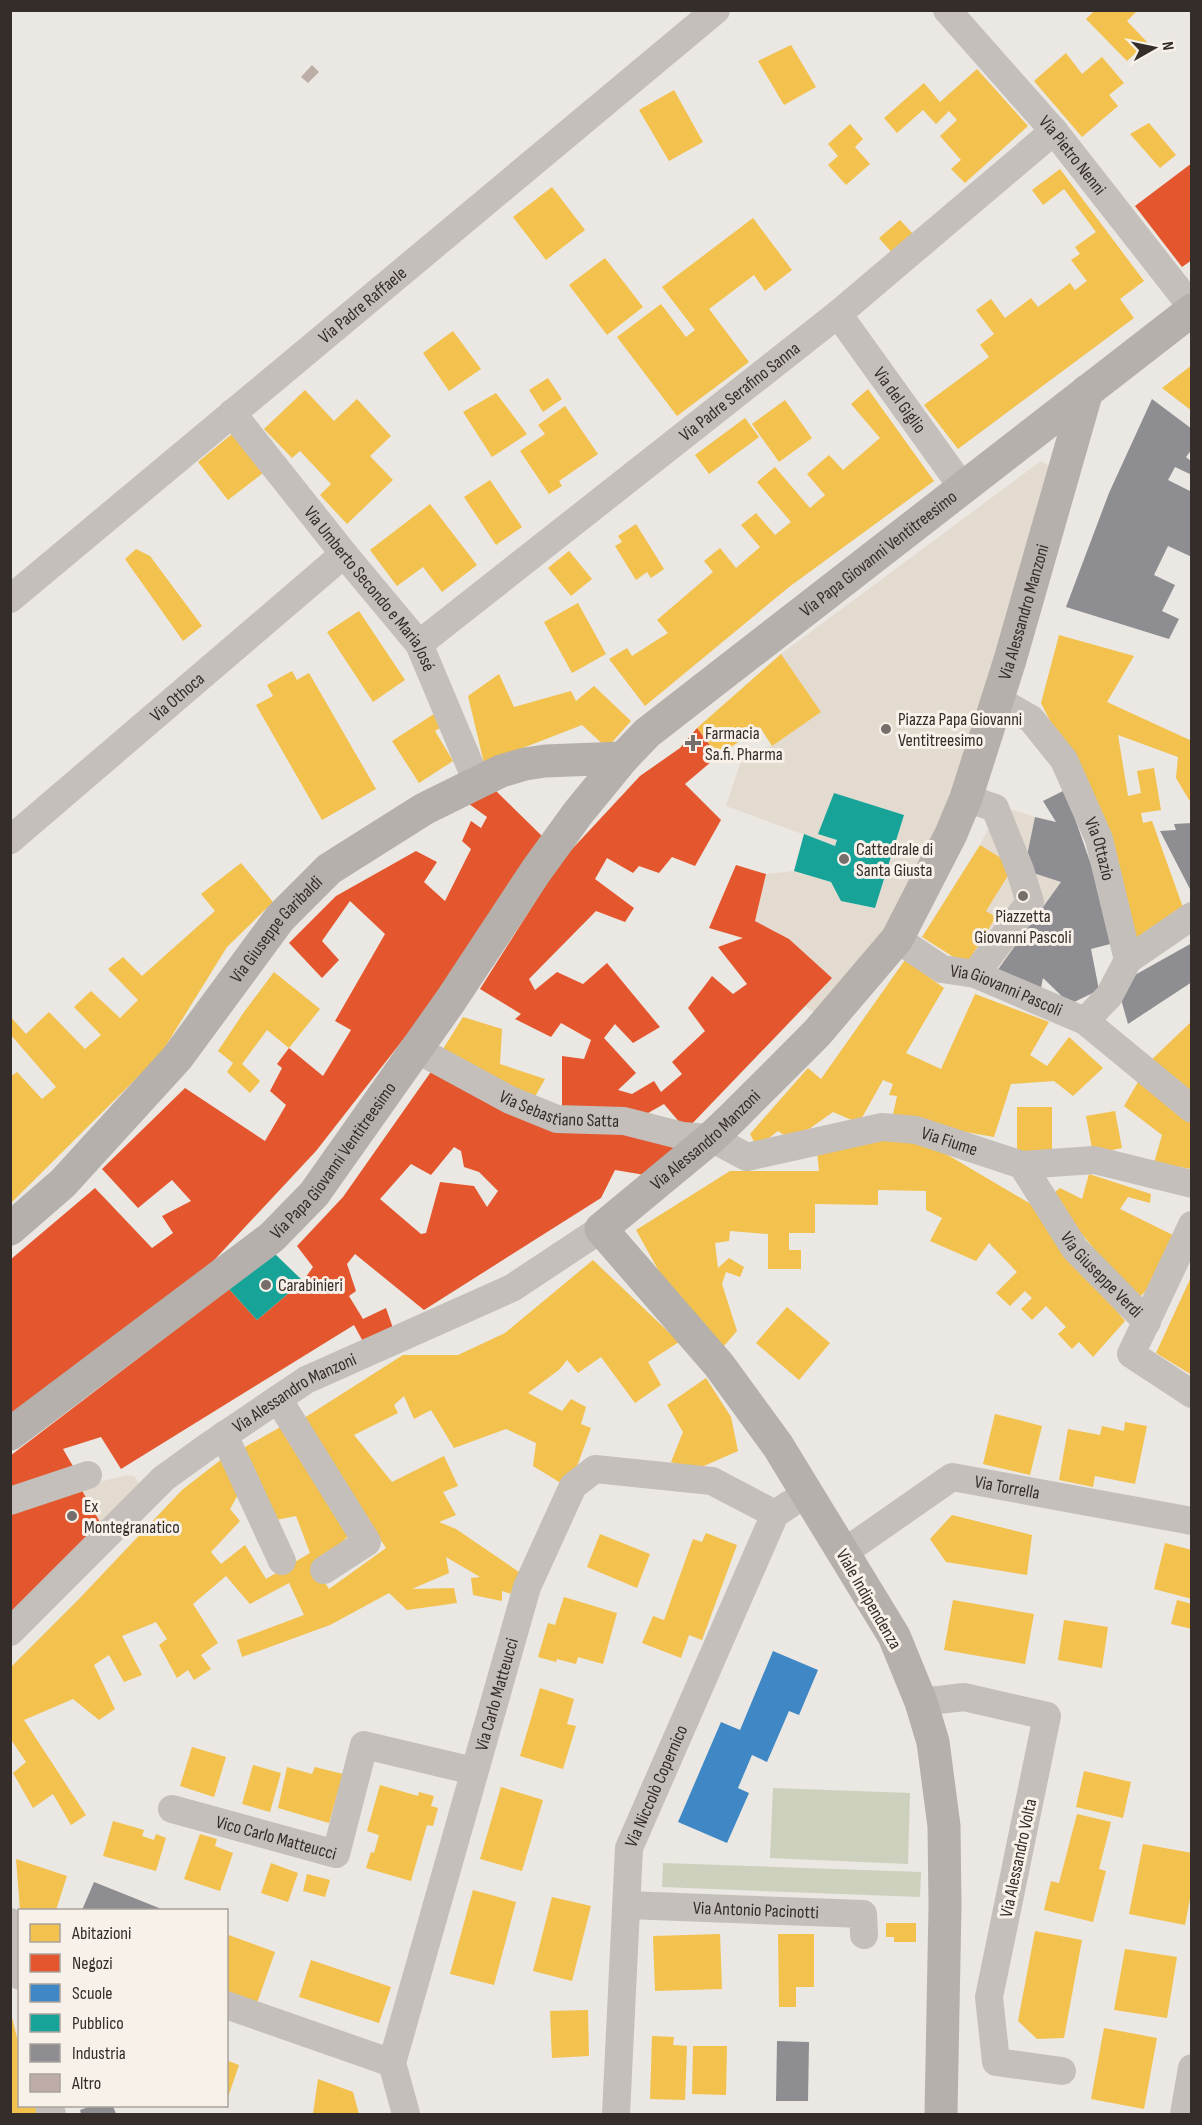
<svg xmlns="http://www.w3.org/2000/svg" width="1202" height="2125" font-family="'Sofia Sans Condensed',sans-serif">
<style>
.green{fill:#ccd0bd}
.plaza{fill:#e4dbd0}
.homes{fill:#f2c14e}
.shops{fill:#e4572e;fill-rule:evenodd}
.schools{fill:#3f88c5}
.public{fill:#17a398}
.industry{fill:#8d8d92}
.building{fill:#bdada6}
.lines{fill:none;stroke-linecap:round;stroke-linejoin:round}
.street{stroke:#c4bfbb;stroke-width:28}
.secondary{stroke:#b5b0ab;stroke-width:33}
.poi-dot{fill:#756e6a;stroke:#f7f1e9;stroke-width:2}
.labels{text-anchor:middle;stroke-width:6;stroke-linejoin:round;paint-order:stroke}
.street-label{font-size:18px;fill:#352d29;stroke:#f7f1e9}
.poi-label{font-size:18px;fill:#352d29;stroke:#f7f1e9;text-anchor:start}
</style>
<rect width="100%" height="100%" fill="#ebe7e2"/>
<path class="green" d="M773 1788 910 1793 908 1864 770 1858Z
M663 1863 921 1872 920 1897 662 1887Z"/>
<path class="plaza" d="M1041 461 1055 470 957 788 917 886 825 1020 805 1006 832 978 789 939 755 921 766 874 794 871 831 882 842 901 875 908 904 815 834 793 819 834 837 840 835 846 726 806 744 752 772 746 821 712 781 654Z
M1000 806 1035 817 1024 870 1061 882 997 971 966 965 996 918 986 911 1014 866 980 845Z
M127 1475 134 1476 140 1485 104 1529 80 1487Z"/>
<path class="homes" d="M1095 10H1138L1127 21 1147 42 1127 61 1086 19Z
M791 45 816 87 784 105 758 61Z
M1066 53 1082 74 1102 57 1124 83 1109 95 1118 106 1082 137 1034 81Z
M977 69 1028 126 965 183 951 169 961 160 940 136 957 120 949 111 936 124 923 110 897 133 884 118 924 83 940 102Z
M674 90 703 142 669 161 639 110Z
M1149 123 1176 155 1160 168 1130 134Z
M850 124 863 139 855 147 870 164 846 185 828 165 838 156 828 144Z
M1060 169 1144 281 1120 299 1134 318 958 449 924 405 989 357 980 345 994 334 976 310 991 299 1005 318 1031 298 1038 307 1070 283 1075 290 1087 281 1071 260 1080 254 1075 247 1096 232 1064 189 1043 205 1032 190Z
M552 187 585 230 546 260 513 217Z
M753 218 792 270 765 291 754 275 709 309 749 362 677 416 617 337 661 304 686 337 695 330 662 287Z
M900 220 915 236 894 255 879 238Z
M605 258 643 307 607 335 569 285Z
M453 331 481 369 449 391 423 353Z
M1192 365V411L1162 388Z
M548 378 562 399 543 412 529 390Z
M868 389 934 481 789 587 645 706 609 659 627 648 632 656 668 633 657 620 713 572 704 561 720 548 736 568 760 547 741 525 756 513 775 535 791 522 757 482 775 467 810 508 825 495 807 474 829 455 843 470 880 438 851 404Z
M305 390 334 421 357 399 391 436 370 456 393 480 347 524 320 495 331 484 300 451 292 458 264 429Z
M496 393 527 434 492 457 463 412Z
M785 400 812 438 779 462 752 424Z
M565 406 598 454 559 481 562 486 549 494 520 451 545 434 538 425Z
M745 418 759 437 709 474 695 455Z
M232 434 263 473 228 500 198 462Z
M490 480 522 527 496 545 464 497Z
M430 504 477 565 442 592 423 567 397 586 370 550Z
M636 524 664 569 651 578 647 572 636 580 615 546 622 542 618 536Z
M136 549 150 556 202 626 183 641 125 559Z
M569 551 592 579 571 596 548 568Z
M578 603 606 654 572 673 544 622Z
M359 611 405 680 373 702 327 632Z
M1059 635 1134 656 1107 702 1192 741V802L1189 800 1176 778 1178 757 1118 735 1128 796 1141 793 1137 771 1154 768 1161 810 1141 813 1143 823 1152 821 1185 913 1135 938 1102 825 1041 703Z
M781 654 821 712 772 746 760 727 718 756 697 728Z
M292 671 297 680 309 673 376 789 322 820 256 705 273 696 267 685Z
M499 674 514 707 571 691 576 701 594 686 631 721 607 748 582 725 484 763 468 696Z
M434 714 442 727 435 731 453 761 419 783 392 741Z
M980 845 1014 866 986 911 996 917 966 965 922 937Z
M241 863 273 902 227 947 160 1055 10 1204V1077L17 1072 42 1099 56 1087 10 1034V1016L26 1034 49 1012 85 1049 101 1035 74 1007 91 991 120 1018 138 1000 108 969 123 957 142 976 215 911 201 894Z
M905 960 944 988 906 1053 941 1069 975 994 1049 1022 1030 1055 1047 1066 1069 1037 1103 1068 1073 1096 1054 1081 1011 1084 994 1137 892 1119 897 1096 889 1095 893 1084 883 1080 859 1123 833 1112 792 1141 778 1131 757 1147 750 1134 808 1068 821 1079Z
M274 972 320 1009 289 1048 267 1030 242 1064 260 1081 250 1093 227 1072 233 1063 218 1051 244 1012Z
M463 1017 502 1029 500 1064 545 1079 533 1100 438 1057Z
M1192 1021V1097L1147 1064Z
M1138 1082 1192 1122V1169L1154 1163 1162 1135 1124 1106Z
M1017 1107H1052V1153H1017Z
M1115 1111 1122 1148 1093 1154 1086 1116Z
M907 1131 1046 1213 1042 1220 1125 1321 1093 1357 1079 1342 1072 1349 1058 1334 1066 1327 1046 1306 1032 1320 1021 1309 1032 1298 1025 1291 1010 1306 996 1293 1017 1272 989 1243 976 1261 930 1241 942 1218 926 1210V1191L878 1190V1205L815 1204V1233H789V1250H801V1269H768V1234L730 1231 729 1241 715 1243 718 1268 729 1258 744 1267 740 1277 726 1272 722 1284 737 1331 723 1347 680 1309 636 1230 730 1171H819L817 1152Z
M1089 1174 1151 1194 1150 1203 1128 1197 1120 1209 1177 1237 1157 1279 1137 1300 1050 1196 1060 1188 1082 1199Z
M593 1260 679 1342 648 1362 661 1385 635 1403 601 1357 578 1373 567 1360 560 1369 528 1393 562 1411 571 1399 586 1407 581 1424 591 1428 569 1488 533 1466 536 1443 506 1429 454 1448 431 1410 414 1419 404 1396 394 1405 398 1413 354 1435 392 1482 444 1456 458 1486 443 1492 456 1515 439 1522 456 1529 519 1572 515 1595 502 1591V1601L473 1595 471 1578 480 1577 446 1557 449 1573 412 1589 454 1588 457 1603 407 1610 389 1593 330 1625 242 1657 237 1640 304 1615 289 1583 250 1604 226 1576 193 1604 218 1643 201 1655 211 1669 194 1680 188 1670 177 1678 159 1645 167 1639 156 1622 122 1636 142 1675 124 1682 109 1655 94 1665 115 1709 99 1720 73 1699 24 1720 86 1815 71 1825 53 1794 33 1808 13 1773 26 1762 12 1741 10 1742V1668L79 1599 182 1490 227 1455 243 1486 230 1509 240 1521 211 1552 221 1564 245 1545 266 1579 310 1553 296 1516 266 1522 238 1451 284 1425 355 1530 315 1567 329 1589 386 1548 301 1420 403 1355H458L505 1333Z
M1192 1275V1375L1156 1353Z
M787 1307 830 1343 799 1380 756 1343Z
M706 1378 731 1417 738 1451 697 1469 671 1462 683 1432 667 1405Z
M995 1414 1042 1426 1030 1475 983 1464Z
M1125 1422 1147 1426 1135 1484 1095 1476 1093 1487 1059 1480 1068 1429 1100 1435 1102 1426 1124 1431Z
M952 1515 1032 1535 1027 1575 946 1562 930 1539Z
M706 1533 737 1545 702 1640 689 1635 681 1658 642 1643 653 1616 664 1620 693 1539 702 1542Z
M600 1534 650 1554 637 1588 587 1567Z
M1165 1543 1192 1550V1599L1154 1589Z
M564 1597 617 1613 603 1664 578 1657 576 1664 557 1659 556 1662 538 1657 548 1623 555 1625Z
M953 1600 1034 1614 1025 1664 944 1650Z
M1177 1600 1192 1604V1629L1171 1624Z
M1064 1620 1108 1627 1102 1668 1058 1660Z
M540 1688 574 1699 567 1724 576 1726 563 1769 520 1756Z
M192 1747 226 1757 214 1797 180 1786Z
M253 1765 281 1773 270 1812 242 1804Z
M287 1767 312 1774 315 1767 343 1774 329 1823 278 1808Z
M1084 1771 1131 1782 1123 1818 1076 1807Z
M380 1785 418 1796 419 1792 434 1796 431 1806 438 1808 433 1826 427 1825 411 1881 366 1868 371 1852 374 1853 379 1835 367 1831Z
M501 1787 543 1800 522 1871 480 1859Z
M1077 1814 1111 1822 1099 1869 1106 1871 1093 1922 1044 1910 1051 1881 1059 1883Z
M113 1821 144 1830 142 1836 154 1840 156 1834 166 1838 156 1871 103 1856Z
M200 1834 217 1839 215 1846 233 1853 220 1891 184 1879Z
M1143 1844 1192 1853V1888L1185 1925 1129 1914Z
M16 1859 67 1876 56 1910H20Z
M271 1863 298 1873 288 1902 261 1893Z
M307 1874 330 1880 325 1897 303 1891Z
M473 1890 516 1902 494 1985 450 1974Z
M552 1897 591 1906 572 1981 533 1971Z
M886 1923H916V1942H894V1937H886Z
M1035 1931 1082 1940 1064 2038 1037 2039 1018 2021Z
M226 1934 275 1952 257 2003 226 1992Z
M720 1934 722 1989 655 1991 653 1936Z
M778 1934H814V1987H796V2007H779Z
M1125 1949 1177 1957 1167 2018 1114 2010Z
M311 1960 391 1987 379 2023 299 1997Z
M10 2009 20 2050V2106H35L38 2114H10Z
M588 2010 589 2056 552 2058 550 2011Z
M1104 2028 1157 2038 1144 2109 1091 2099Z
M652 2036 674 2037 673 2045 687 2046 685 2100 650 2099Z
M693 2046H727L726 2095 692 2094Z
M226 2060 239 2065 227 2100H226Z
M318 2079 353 2092 359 2114H313Z"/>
<path class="shops" d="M1192 163V260L1182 267 1135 206Z
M697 728 718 756 685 784 721 820 695 866 672 857 659 873 639 866 633 873 607 858 595 879 634 908 625 922 596 911 529 979 535 990 557 972 583 984 607 963 660 1027 633 1043 615 1024 604 1038 636 1073 618 1090 632 1094 654 1081 661 1092 682 1074 672 1062 705 1031 688 1008 712 976 733 994 747 984 718 947 743 938 709 928 736 865 766 874 755 921 789 939 832 978 686 1130 664 1104 641 1117 562 1115V1056L584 1059 591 1040 561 1023 551 1037 515 1019 521 1014 480 989 561 861 640 776 680 748Z
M494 789 544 838 466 959 316 1151 190 1286 10 1416V1260L95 1188 152 1248 173 1233 162 1216 191 1201 172 1180 138 1208 102 1169 185 1088 265 1141 286 1105 270 1091 282 1068 277 1064 289 1048 323 1076 351 1030 335 1021 385 934 350 901 322 941 339 960 322 978 289 943 336 896 416 851 437 862 424 882 445 901 471 849 462 841 471 821 481 828 487 817 465 801Z
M435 1066 535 1119 682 1141 657 1177 615 1170 601 1198 424 1310 355 1254 347 1264 356 1291 349 1296 363 1319 386 1308 395 1334 366 1347 354 1325 121 1469 101 1437 63 1449 77 1473 17 1493 10 1483V1456L229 1289 257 1320 303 1281 313 1267 297 1246 343 1197ZM454 1147 461 1151 464 1167 479 1172 498 1191 487 1207 474 1186 440 1182 426 1233 421 1234 380 1199 411 1164 431 1175Z
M80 1487 104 1529 10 1619V1515Z"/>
<path class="schools" d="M773 1651 818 1670 799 1715 789 1711 767 1762 752 1755 738 1788 749 1793 727 1843 678 1822 721 1722 740 1730Z"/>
<path class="public" d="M834 793 904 815 875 908 841 901 831 882 794 871 804 834 835 846 837 840 818 834Z
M275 1254 303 1281 257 1320 229 1289Z"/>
<path class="industry" d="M1152 399 1192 429V449L1186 457 1192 462V475L1175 467 1168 480 1192 492V557L1168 546 1154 575 1175 585 1162 611 1179 619 1169 639 1066 607 1109 493Z
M1065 790 1118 942 1091 949 1099 990 1070 1004 1043 978 1040 993 997 971 1061 882 1024 870 1035 817 1056 822 1043 801Z
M1192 823V893L1160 831 1176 830 1174 824Z
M1192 943V982L1128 1024 1117 985Z
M94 1882 164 1910H82Z
M777 2041 809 2042 808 2101H776Z
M91 2106H113L116 2114H81L80 2110Z"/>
<path class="building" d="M312 65 319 72 308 83 301 77Z"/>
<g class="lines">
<g class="street">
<path id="s1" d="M947 10 1054 131 1192 307"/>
<path id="s2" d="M838 314 963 488"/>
<path id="s3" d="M232 413 344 554 419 644 477 782"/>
<path id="s4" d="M10 599 716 10"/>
<path id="s5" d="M419 644 838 314 1054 131"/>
<path id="s6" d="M996 699 1031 719 1064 760 1099 839 1128 960 1109 996 1085 1021"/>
<path d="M966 798 995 808 1020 870 1030 902 975 974"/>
<path id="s7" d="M10 840 344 554"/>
<path id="s8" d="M897 939 942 969 975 974 1085 1021 1192 1109"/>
<path d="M1128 960 1192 916"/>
<path id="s9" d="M416 1049 510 1100 557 1119 624 1121 683 1136 711 1138 747 1157 882 1127 916 1130 1022 1165 1094 1160 1192 1184"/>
<path id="s10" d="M1022 1165 1075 1249 1147 1322"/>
<path d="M1192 1225 1131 1354 1192 1394"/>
<path d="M278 1399 367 1542 324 1570"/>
<path d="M224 1435 282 1561"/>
<path d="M10 1501 88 1475"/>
<path id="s11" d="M843 1553 952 1477 1192 1521"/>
<path id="s12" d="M10 1632 164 1478 207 1447 306 1380 512 1288 601 1229"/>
<path d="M921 1702 964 1697 1047 1716 989 1997 996 2062 1062 2071"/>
<path id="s13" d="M172 1809 336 1854 364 1745 474 1771"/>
<path id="s14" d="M627 1905 863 1914 864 1935"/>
<path d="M10 1922 20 1976"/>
<path d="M226 2005 392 2063"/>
<path d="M49 2106 52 2114"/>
<path id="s15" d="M406 2114 392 2063 527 1587 573 1486 595 1469 712 1481 775 1514"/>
<path id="s16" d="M616 2114 629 1848 775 1514 790 1504"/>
<path d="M1184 2114 1192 2068"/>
</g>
<g class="secondary">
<path id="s17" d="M10 1229 63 1183 177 1058 280 918 329 869 424 809 501 771 525 764 545 761 623 758"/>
<path id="s18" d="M10 1434 272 1237 314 1194 451 1000 536 871 578 813 623 758 647 733 1192 310"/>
<path id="s19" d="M941 2114 945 1906 944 1826 933 1742 921 1702 894 1636 778 1446 719 1365 601 1229 711 1138 733 1117 817 1033 897 939 951 834 966 798 1010 660 1087 391"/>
</g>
</g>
<g class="poi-dot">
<circle cx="886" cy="729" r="6"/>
<path d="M690 734h6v6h6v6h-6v6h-6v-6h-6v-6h6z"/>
<circle cx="844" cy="859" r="6"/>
<circle cx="1023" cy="896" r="6"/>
<circle cx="266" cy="1285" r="6"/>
<circle cx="72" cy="1516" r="6"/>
</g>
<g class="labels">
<g class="street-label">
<text dy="6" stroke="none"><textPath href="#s1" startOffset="192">Via Pietro Nenni</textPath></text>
<text dy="6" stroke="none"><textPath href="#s4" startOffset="459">Via Padre Raffaele</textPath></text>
<text dy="6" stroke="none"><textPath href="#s5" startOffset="408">Via Padre Serafino Sanna</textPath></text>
<text dy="6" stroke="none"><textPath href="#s2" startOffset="106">Via del Giglio</textPath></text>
<text dy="6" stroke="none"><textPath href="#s18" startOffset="1250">Via Papa Giovanni Ventitreesimo</textPath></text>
<text dy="6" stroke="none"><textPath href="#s3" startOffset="224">Via Umberto Secondo e Maria José</textPath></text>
<text dy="6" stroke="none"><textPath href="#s19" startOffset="1756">Via Alessandro Manzoni</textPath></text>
<text dy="6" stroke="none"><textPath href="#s7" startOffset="220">Via Othoca</textPath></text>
<text dy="6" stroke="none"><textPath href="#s6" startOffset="189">Via Ottazio</textPath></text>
<text dy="6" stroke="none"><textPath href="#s17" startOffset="402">Via Giuseppe Garibaldi</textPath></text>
<text dy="6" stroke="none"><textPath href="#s8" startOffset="122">Via Giovanni Pascoli</textPath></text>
<text dy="6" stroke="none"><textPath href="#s9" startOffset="158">Via Sebastiano Satta</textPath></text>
<text dy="6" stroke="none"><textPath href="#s19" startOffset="1126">Via Alessandro Manzoni</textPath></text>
<text dy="6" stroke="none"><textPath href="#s9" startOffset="562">Via Fiume</textPath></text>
<text dy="6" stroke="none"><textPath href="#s18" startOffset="426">Via Papa Giovanni Ventitreesimo</textPath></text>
<text dy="6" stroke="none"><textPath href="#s10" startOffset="136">Via Giuseppe Verdi</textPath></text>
<text dy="6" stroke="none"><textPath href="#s12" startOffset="374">Via Alessandro Manzoni</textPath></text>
<text dy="6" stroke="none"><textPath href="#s11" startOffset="189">Via Torrella</textPath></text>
<text transform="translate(869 1599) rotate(60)" y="6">Viale Indipendenza</text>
<text dy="6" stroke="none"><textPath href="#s15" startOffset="436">Via Carlo Matteucci</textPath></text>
<text dy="6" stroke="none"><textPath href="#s16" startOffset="334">Via Niccolò Copernico</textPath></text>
<text dy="6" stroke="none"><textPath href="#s13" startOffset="108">Vico Carlo Matteucci</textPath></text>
<text transform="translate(1018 1858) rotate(-78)" y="6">Via Alessandro Volta</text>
<text dy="6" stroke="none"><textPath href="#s14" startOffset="129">Via Antonio Pacinotti</textPath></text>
</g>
<g class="poi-label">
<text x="898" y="725">Piazza Papa Giovanni<tspan x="898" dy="21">Ventitreesimo</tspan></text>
<text x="705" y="739">Farmacia<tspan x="705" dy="21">Sa.fi. Pharma</tspan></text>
<text x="856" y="855">Cattedrale di<tspan x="856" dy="21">Santa Giusta</tspan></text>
<text x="1023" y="922" text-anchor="middle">Piazzetta<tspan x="1023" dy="21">Giovanni Pascoli</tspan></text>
<text x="278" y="1291">Carabinieri</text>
<text x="84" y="1512">Ex<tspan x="84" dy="21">Montegranatico</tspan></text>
</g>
</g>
<rect width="1202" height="2125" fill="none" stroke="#352d29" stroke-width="24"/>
<rect x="18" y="1909" width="210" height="198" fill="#f7f1e9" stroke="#a9a39c" stroke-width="1.5"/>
<rect x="30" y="1924" width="30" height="18" fill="#f2c14e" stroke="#a9a39c" stroke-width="1.5"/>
<text x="72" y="1939" font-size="18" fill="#352d29">Abitazioni</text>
<rect x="30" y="1954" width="30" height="18" fill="#e4572e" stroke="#a9a39c" stroke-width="1.5"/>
<text x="72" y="1969" font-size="18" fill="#352d29">Negozi</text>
<rect x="30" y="1984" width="30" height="18" fill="#3f88c5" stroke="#a9a39c" stroke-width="1.5"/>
<text x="72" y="1999" font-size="18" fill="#352d29">Scuole</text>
<rect x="30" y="2014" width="30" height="18" fill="#17a398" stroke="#a9a39c" stroke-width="1.5"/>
<text x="72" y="2029" font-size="18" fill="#352d29">Pubblico</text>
<rect x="30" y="2044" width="30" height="18" fill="#8d8d92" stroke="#a9a39c" stroke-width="1.5"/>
<text x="72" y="2059" font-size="18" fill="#352d29">Industria</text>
<rect x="30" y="2074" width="30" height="18" fill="#bdada6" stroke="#a9a39c" stroke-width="1.5"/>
<text x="72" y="2089" font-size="18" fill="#352d29">Altro</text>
<g transform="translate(1154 48) rotate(81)" stroke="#f7f1e9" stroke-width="4.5" paint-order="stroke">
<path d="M0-4.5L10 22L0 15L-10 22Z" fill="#352d29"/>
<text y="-9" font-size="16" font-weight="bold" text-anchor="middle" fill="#352d29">N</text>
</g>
</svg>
